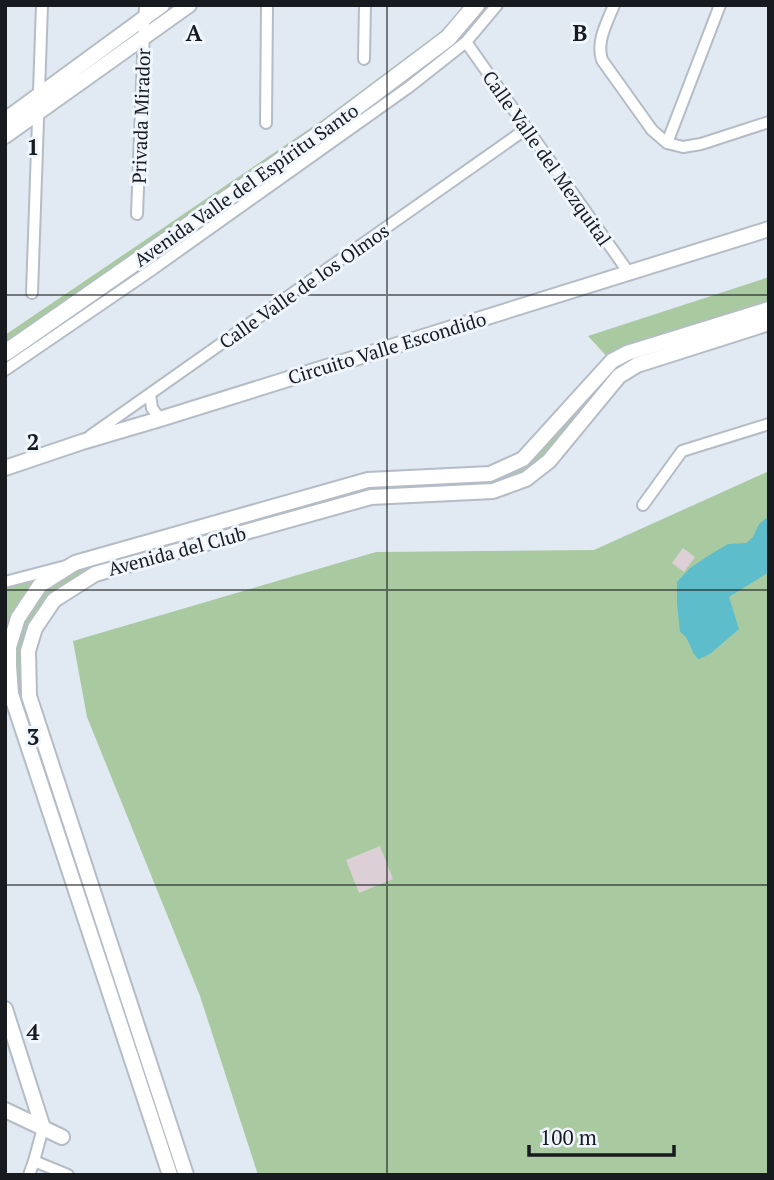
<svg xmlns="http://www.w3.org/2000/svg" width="774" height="1180" font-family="'PT Serif',serif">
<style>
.green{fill:#a9caa1}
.water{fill:#5dbdca}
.building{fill:#dccfd5}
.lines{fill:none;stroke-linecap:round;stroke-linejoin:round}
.minor-casing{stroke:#b4bcc6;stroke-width:14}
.tertiary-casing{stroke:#b4bcc6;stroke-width:18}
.secondary-casing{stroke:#b4bcc6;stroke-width:19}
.minor{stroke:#fff;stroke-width:10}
.tertiary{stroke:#fff;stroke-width:14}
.secondary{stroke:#fff;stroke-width:16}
.grid{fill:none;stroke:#171a1e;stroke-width:2;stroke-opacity:0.55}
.labels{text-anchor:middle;stroke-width:6;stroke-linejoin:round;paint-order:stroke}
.street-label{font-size:19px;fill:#171a1e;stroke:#f0f6fe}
.grid-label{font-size:23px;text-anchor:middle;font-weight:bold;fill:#171a1e;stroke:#f0f6fe;stroke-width:6;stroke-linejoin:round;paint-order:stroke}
</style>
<rect width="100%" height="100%" fill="#e1e9f3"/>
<path class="green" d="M468 5H497L466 42 5 370V335L321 121 440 32Z
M769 277V323L637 365 549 461 493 491 371 497 81 583 35 628 29 697 186 1175H170L5 675V582L368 480 490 474 523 459 611 361 588 336Z
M769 471V1175H258L200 996 87 717 73 641 376 552 594 550Z"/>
<path class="water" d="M769 516V572L729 597 739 629 710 654 699 659C689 652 692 640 680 632L677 604V582L690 568 708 556 728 544 746 543 753 537 759 524Z"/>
<path class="building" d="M683 548 695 557 684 572 672 563Z
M380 846 393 879 359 893 346 860Z"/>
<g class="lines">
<g class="minor-casing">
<path id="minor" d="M614 5C607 23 596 41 602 60L652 130 667 143 683 147 701 144 769 122
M466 42 629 273
M364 59 365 5
M266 123 267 5
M667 143 720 5
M137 214 145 5
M32 293 42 5
M5 370 150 271 409 87 466 42 497 5
M150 394 152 408 160 419
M90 436 526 129
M643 505 682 451 769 424
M5 582 66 566
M34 1161 68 1175
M29 1175 34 1161 43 1128"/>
</g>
<g class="tertiary-casing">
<path id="tertiary" d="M5 120 162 5
M5 136 189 5
M5 468 82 442 160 419 769 229
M5 1009 43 1128
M5 1110 62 1137
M170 1175 11 694 9 666V647L18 618 40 585 75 563 368 480 490 474 523 459 612 361 627 353 769 309
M186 1175 29 696 28 651 35 628 54 600 95 574 371 497 493 491 526 479 549 461 619 376 637 365 769 323"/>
</g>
<g class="secondary-casing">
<path id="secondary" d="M5 353 328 128 448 38 476 5"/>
</g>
<use href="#minor" class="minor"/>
<use href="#tertiary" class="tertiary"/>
<use href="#secondary" class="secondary"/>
</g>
<path class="grid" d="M387 5V1175M5 295H769M5 590H769M5 885H769"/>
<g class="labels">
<g class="street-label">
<text transform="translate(141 116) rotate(-88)" y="7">Privada Mirador</text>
<text transform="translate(547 158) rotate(55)" y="7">Calle Valle del Mezquital</text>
<text transform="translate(246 185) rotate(-35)" y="7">Avenida Valle del Espíritu Santo</text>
<text transform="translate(304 286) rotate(-35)" y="7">Calle Valle de los Olmos</text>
<text transform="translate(387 348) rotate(-17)" y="7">Circuito Valle Escondido</text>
<text transform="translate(177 551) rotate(-15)" y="7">Avenida del Club</text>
</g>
</g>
<g class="grid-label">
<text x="194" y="41">A</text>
<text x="580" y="41">B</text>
<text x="33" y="155">1</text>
<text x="33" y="450">2</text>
<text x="33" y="745">3</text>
<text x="33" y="1040">4</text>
</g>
<rect width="774" height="1180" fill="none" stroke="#171a1e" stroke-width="14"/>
<path d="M529 1145v10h145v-10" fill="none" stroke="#171a1e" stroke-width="3.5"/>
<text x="540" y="1145" font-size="21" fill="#171a1e" stroke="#f0f6fe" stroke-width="5" paint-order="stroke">100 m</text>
</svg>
